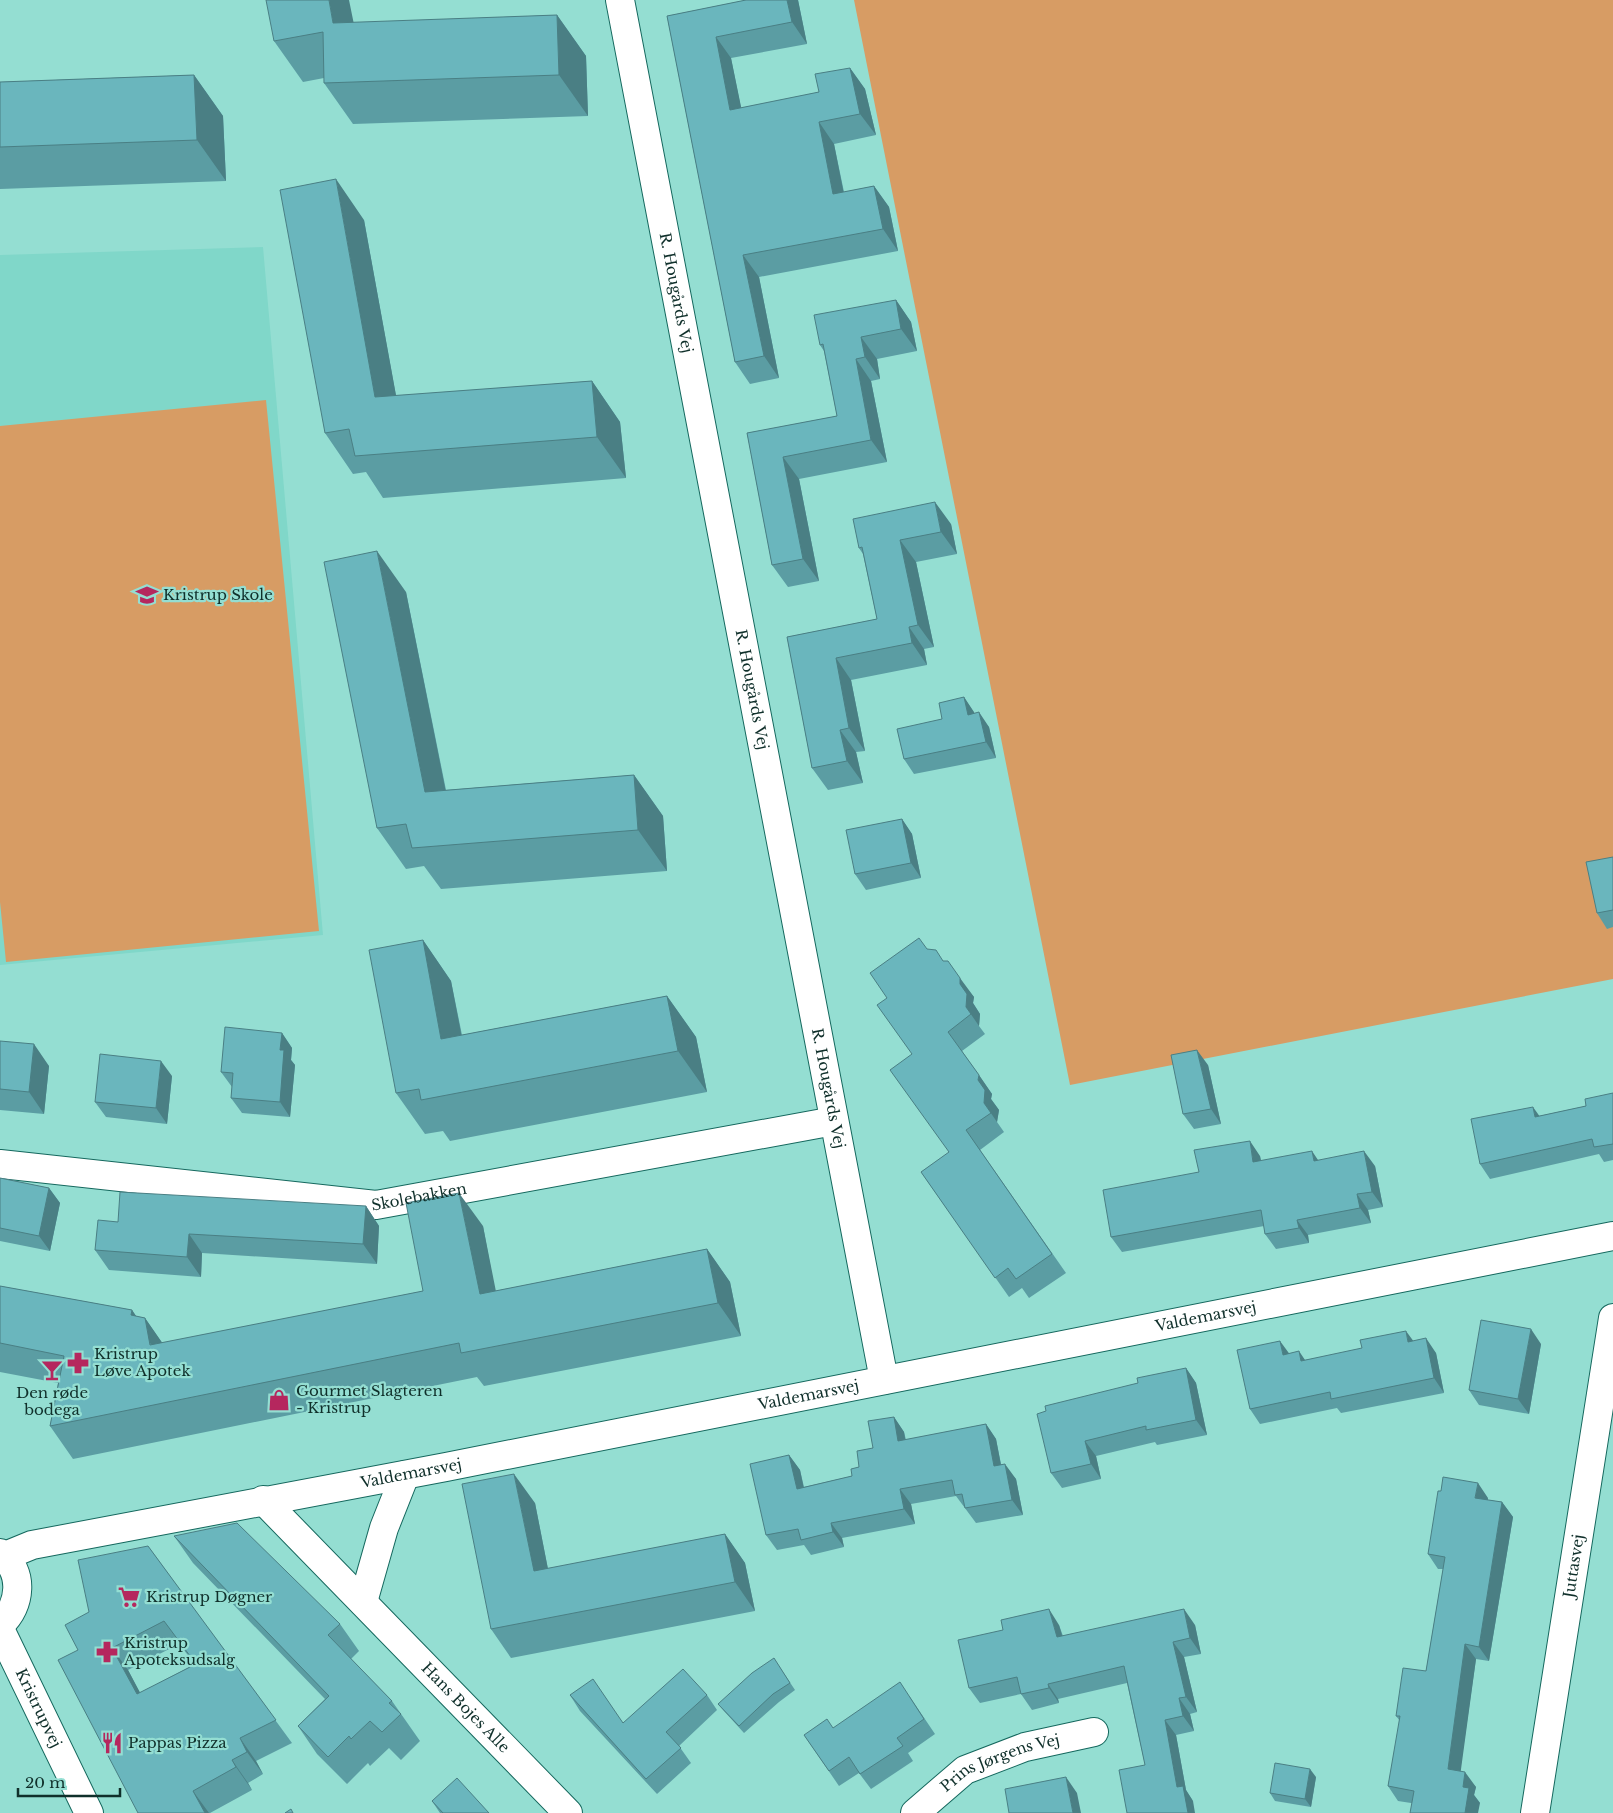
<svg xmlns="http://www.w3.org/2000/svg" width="1613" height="1813" font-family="'Libre Baskerville',serif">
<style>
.built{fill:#80d7c9}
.green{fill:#d79c64}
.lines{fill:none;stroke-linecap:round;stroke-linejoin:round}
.minor-casing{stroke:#15685e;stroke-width:30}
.minor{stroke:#fff;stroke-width:28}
.wall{fill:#5b9da3;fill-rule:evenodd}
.shaded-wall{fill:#4a7f84}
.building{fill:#6ab6bd;stroke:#4a7f84;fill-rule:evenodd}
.labels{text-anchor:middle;stroke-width:4.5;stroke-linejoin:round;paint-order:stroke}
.street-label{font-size:15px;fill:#10302b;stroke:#94ded2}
.poi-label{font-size:15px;fill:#10302b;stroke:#94ded2;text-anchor:start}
</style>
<rect width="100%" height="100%" fill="#94ded2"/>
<path class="built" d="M263 247 323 935 0 965V255Z"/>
<path class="green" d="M854 0H1613V979L1070 1085Z
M266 400 319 931 6 962 0 902V426Z"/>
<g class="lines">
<g class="minor-casing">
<g id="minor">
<path id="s1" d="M620 0 884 1380"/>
<path id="s2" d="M0 1164 376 1205 834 1121"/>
<path id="s3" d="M263 1500 568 1813"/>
<path d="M0 1553C25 1572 21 1605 0 1625"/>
<path id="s4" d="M5 1556 32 1545 446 1467 1613 1236"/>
<path d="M363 1602 384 1528 405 1475"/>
<path id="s5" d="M0 1629 89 1813"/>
<path id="s6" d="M915 1813 965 1770 1025 1747 1094 1732"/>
<path id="s7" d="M1535 1813 1613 1318"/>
</g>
</g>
<use href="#minor" class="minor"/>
</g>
<path class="wall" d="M746 0H798L807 44 731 58 741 108 819 92 850 68 865 89 876 135 834 144 844 192 874 186 889 207 898 251 759 277 779 378 750 384 735 362 667 16Z
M557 15 586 56 588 116 353 124 324 83V78L303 82 274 41 354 23Z
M194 75 223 116 226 181 0 189V82Z
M364 220 396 396 592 381 620 422 626 478 383 498 366 472 353 474 325 433Z
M896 300 911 322 917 351 877 359 880 379 871 381 887 462 799 479 819 581 788 587 772 565 747 433 837 416 824 351 820 345Z
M951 524 957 554 916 562 934 647 924 649 927 665 851 680 865 751 856 752 863 783 828 790 812 768 787 637 877 619 863 554 859 548Z
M406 592 446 790 634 775 663 816 667 871 441 889 424 866 406 869 377 828Z
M964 697 974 713 989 727 996 758 914 774 904 759Z
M902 819 912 834 921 878 866 890 855 874Z
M1613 857V927L1607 929 1597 913Z
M423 940 451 981 462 1035 667 996 696 1037 707 1092 450 1141 443 1131 425 1134 396 1093Z
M927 949 943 961 974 997 973 1003 980 1014 979 1026 985 1034 962 1051 992 1094 991 1099 999 1110 997 1122 1004 1132 980 1150 1066 1273 1029 1298 1022 1288 1009 1297 921 1172 949 1153 912 1054Z
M282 1033 292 1048 291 1060 295 1065 290 1117 242 1113 231 1098 232 1087 221 1072Z
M0 1041 49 1066 44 1114 0 1110Z
M1208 1065 1221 1124 1194 1129 1183 1114Z
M172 1076 167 1124 106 1117 95 1102Z
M1613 1093V1160L1604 1162 1599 1154 1490 1179 1480 1164 1539 1116 1586 1106Z
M1260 1156 1261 1161 1318 1160 1375 1166 1383 1207 1368 1210 1371 1223 1308 1235 1309 1243 1276 1249 1265 1234 1264 1226 1122 1252 1111 1237 1199 1172Z
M0 1178 49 1188 60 1203 50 1251 0 1241Z
M366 1206 379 1226 377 1264 202 1253 201 1277 109 1270 95 1250 118 1222Z
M483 1226 495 1291 707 1249 730 1282 741 1336 484 1386 477 1377 73 1459 50 1426 58 1383 0 1372V1286L132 1310 136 1316 145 1318 162 1343 423 1291Z
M1413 1341 1436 1353 1444 1393 1341 1413 1337 1408 1260 1424 1250 1409 1289 1354 1305 1360Z
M1541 1344 1529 1414 1479 1405 1469 1390Z
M1186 1368 1196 1383 1207 1435 1157 1445 1155 1442 1096 1456 1101 1479 1062 1488 1051 1473 1138 1383Z
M894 1417 904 1432 906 1440 986 1424 996 1439 1001 1464 1016 1479 1023 1515 976 1523 956 1496 911 1504 915 1524 842 1538 844 1547 811 1555 804 1545 777 1550 766 1535 789 1455 800 1470 804 1487 852 1476 859 1467Z
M1488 1498V1500L1502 1502 1513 1517 1489 1661 1476 1659 1460 1771 1476 1787 1474 1795 1480 1803H1411L1398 1801 1388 1786 1400 1721 1396 1716 1426 1671 1443 1569H1438L1428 1554Z
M535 1503 548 1569 725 1534 745 1563 755 1611 511 1658 491 1629Z
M174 1536 340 1624 359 1651 351 1659 392 1701 420 1741 401 1760 389 1748 370 1766 368 1763 347 1784 317 1754 298 1726 325 1699 193 1563Z
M148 1546 292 1743 256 1761 263 1774 248 1783 252 1790 210 1813H138L78 1650 89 1612ZM179 1644 195 1664 140 1693 128 1670Z
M1059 1625 1063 1636 1195 1625 1201 1654 1184 1657 1197 1712 1190 1714 1194 1731 1176 1735 1186 1790 1193 1801 1145 1765 1127 1683 1058 1699 1059 1703 1032 1710 1021 1694 980 1703 969 1688Z
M779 1666 795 1690 779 1702 744 1733 724 1711 718 1704Z
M570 1695 624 1723 707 1695 717 1710 679 1746 691 1763 657 1794 580 1711Z
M910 1697 935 1734 908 1753 913 1761 871 1789 859 1773 839 1786 804 1735 834 1728Z
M1316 1777 1311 1807 1275 1801 1270 1793Z
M432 1801 489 1813H440Z"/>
<path class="shaded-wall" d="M329 0H349L362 64 333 23Z
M787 0H798L807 44 792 22Z
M557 15 586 56 588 116 559 75Z
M716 37 731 58 746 131 730 110Z
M850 68 865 89 876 135 860 114Z
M194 75 223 116 226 181 197 140Z
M819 122 834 144 848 215 833 194Z
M336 179 364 220 404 439 375 397Z
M874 186 889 207 898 251 883 229Z
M743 255 759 277 779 378 764 356Z
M896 300 911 322 917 351 901 329Z
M861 337 877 359 880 379 865 357Z
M856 359 871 381 887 462 871 440Z
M592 381 620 422 626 478 597 437Z
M783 457 799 479 819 581 803 559Z
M935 502 951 524 957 554 941 532Z
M900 540 916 562 934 647 918 625Z
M377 551 406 592 454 833 425 792Z
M909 627 924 649 927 665 912 643Z
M836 658 851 680 865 751 849 728Z
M964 697 974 712 978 730 968 715Z
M979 712 989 727 996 758 986 742Z
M840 730 856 752 863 783 847 761Z
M634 775 663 816 667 871 638 830Z
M902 819 912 834 921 878 911 863Z
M423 940 451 981 470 1080 441 1039Z
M960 978 974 997 973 1003 980 1014 979 1026 966 1007 960 984Z
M667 996 696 1037 707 1092 678 1051Z
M282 1033 292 1048 291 1060 295 1065 290 1117 280 1102V1050Z
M34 1044 49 1066 44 1114 29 1092Z
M1197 1050 1208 1065 1221 1124 1211 1109Z
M161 1061 172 1076 167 1124 156 1108Z
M979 1075 992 1094 991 1099 999 1110 997 1122 984 1103 978 1080Z
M1533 1107 1543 1121 1535 1117Z
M1250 1141 1260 1156 1264 1177 1253 1162Z
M1312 1151 1322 1166 1314 1161Z
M1364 1151 1375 1166 1383 1207 1372 1192Z
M49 1188 60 1203 50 1251 39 1236Z
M459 1193 483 1226 503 1327 480 1294Z
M1357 1194 1368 1210 1371 1223 1360 1208Z
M366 1206 379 1226 377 1264 363 1244Z
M1297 1220 1308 1235 1309 1243 1299 1228Z
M189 1234 202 1253 201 1277 187 1257Z
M707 1249 730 1282 741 1336 718 1303Z
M132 1310 148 1334 145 1318 168 1351 174 1378 131 1315Z
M1531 1329 1541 1344 1529 1414 1518 1399Z
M1406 1331 1417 1346 1408 1342Z
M1426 1338 1436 1353 1444 1393 1434 1378Z
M1280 1341 1291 1356 1283 1355Z
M1299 1351 1309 1366 1301 1361Z
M1186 1368 1196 1383 1207 1435 1196 1420Z
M894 1417 904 1432 908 1456 898 1441Z
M986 1424 996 1439 1004 1481 994 1466Z
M1085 1441 1096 1456 1101 1479 1091 1464Z
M789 1455 800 1470 807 1504 797 1489Z
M1005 1464 1016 1479 1023 1515 1012 1500Z
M514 1474 535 1503 554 1600 534 1571Z
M1478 1483 1488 1498 1486 1513 1475 1498Z
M900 1489 911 1504 915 1524 904 1509Z
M1502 1502 1513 1517 1489 1661 1479 1647Z
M831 1523 842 1538 844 1547 833 1532Z
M725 1534 745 1563 755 1611 735 1582Z
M1049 1609 1059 1625 1067 1653 1057 1637Z
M1184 1609 1195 1625 1201 1654 1190 1638Z
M1173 1642 1184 1657 1197 1712 1186 1697Z
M1465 1644 1476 1659 1459 1784 1448 1769Z
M112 1648 128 1670 153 1717 137 1694Z
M1048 1684 1058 1699 1059 1703 1049 1688Z
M1179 1698 1190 1714 1194 1731 1183 1716Z
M1165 1720 1176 1735 1186 1790 1193 1801 1195 1813H1188L1177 1787Z
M240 1738 256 1761 263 1774 247 1752Z
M232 1760 248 1783 252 1790 236 1767Z
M1310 1769 1316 1777 1311 1807 1305 1799Z
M1465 1772 1476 1787 1474 1795 1480 1803 1478 1813H1465L1463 1787Z
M1066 1777 1077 1793 1081 1813H1073Z
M193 1791 209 1813H205Z"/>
<path class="building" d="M266 0H329L333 23 557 15 559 75 324 83 323 32 274 41Z
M746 0H787L792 22 716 37 730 110 819 92 815 74 850 68 860 114 819 122 833 194 874 186 883 229 743 255 764 356 735 362 667 16Z
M194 75 197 140 0 147V82Z
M336 179 375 397 592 381 597 437 355 456 349 429 325 433 280 190Z
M896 300 901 329 861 337 865 357 856 359 871 440 783 457 803 559 772 565 747 433 837 416 823 344 820 345 814 315Z
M935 502 941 532 900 540 918 625 909 627 912 643 836 658 849 728 840 730 847 761 812 768 787 637 877 619 862 547 859 548 853 519Z
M377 551 425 792 634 775 638 830 412 848 406 824 377 828 324 562Z
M964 697 968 715 979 712 986 742 904 759 897 729 942 719 939 703Z
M902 819 911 863 855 874 846 830Z
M1613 857V910L1597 913 1586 862Z
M919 938 927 949 936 950 943 961H948L960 978V984L967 994 966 1007 971 1014 948 1032 979 1075 978 1080 985 1090 984 1103 991 1113 966 1130 1052 1254 1016 1279 1008 1268 995 1278 921 1172 949 1152 890 1070 912 1054 877 1005 887 998 870 973Z
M423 940 441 1039 667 996 678 1051 421 1100 419 1089 396 1093 369 950Z
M225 1027 282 1033 280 1050H284L280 1102 231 1098 233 1073 221 1072Z
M0 1041 34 1044 29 1092 0 1089Z
M1197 1050 1211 1109 1183 1114 1171 1055Z
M100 1054 161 1061 156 1108 95 1102Z
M1613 1093V1144L1594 1147 1592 1139 1480 1164 1471 1119 1533 1107 1535 1117 1586 1106 1585 1099Z
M1250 1141 1253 1162 1312 1151 1314 1161 1364 1151 1372 1192 1357 1194 1360 1208 1297 1220 1299 1228 1265 1234 1261 1210 1111 1237 1103 1190 1199 1172 1194 1150Z
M0 1178 49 1188 39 1236 0 1228Z
M120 1192 366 1206 363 1244 189 1234 187 1257 95 1250 98 1220 118 1222Z
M459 1193 480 1294 707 1249 718 1303 461 1353 459 1343 50 1426 64 1356 0 1343V1286L132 1310 131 1315 145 1318 150 1345 423 1291 406 1203Z
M1481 1320 1531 1329 1518 1399 1469 1390Z
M1406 1331 1408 1342 1426 1338 1434 1378 1331 1399 1330 1392 1250 1409 1237 1350 1280 1341 1283 1355 1299 1351 1301 1361 1362 1348 1360 1340Z
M1186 1368 1196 1420 1146 1430V1426L1085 1441 1091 1464 1051 1473 1037 1414 1046 1411 1045 1406 1138 1383 1137 1378Z
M894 1417 898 1441 986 1424 994 1466 1005 1464 1012 1500 965 1508 962 1494 955 1495 952 1480 900 1489 904 1509 831 1523 833 1532 801 1540 798 1529 766 1535 750 1464 789 1455 797 1489 852 1476 851 1469 859 1467 857 1451 873 1448 868 1421Z
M514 1474 534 1571 725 1534 735 1582 491 1629 462 1484Z
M1443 1477 1478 1483 1475 1498 1502 1502 1479 1647 1465 1644 1448 1769 1465 1772 1463 1787 1469 1788 1465 1813H1410L1414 1791 1388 1786 1400 1716H1396L1403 1668 1426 1671 1445 1557 1428 1554 1438 1491H1441Z
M237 1523 340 1624 328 1635 392 1701 389 1703 401 1714 382 1732 370 1721 351 1739 349 1736 328 1757 298 1726 329 1696 174 1536Z
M148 1546 276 1720 240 1738 247 1752 232 1760 236 1767 193 1791 205 1813H138L58 1660 78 1650 65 1625 89 1612 78 1560ZM164 1621 196 1664 137 1694 112 1648Z
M1049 1609 1057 1637 1184 1609 1190 1638 1173 1642 1186 1697 1179 1698 1183 1716 1165 1720 1177 1787 1183 1786 1188 1813H1127L1119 1770 1145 1765 1124 1666 1048 1684 1049 1688 1021 1694 1017 1677 969 1688 958 1640 1003 1630 1001 1620Z
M774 1658 790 1683 773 1694 739 1726 718 1704 752 1673Z
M683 1669 707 1695 666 1732 681 1748 646 1779 570 1695 593 1679 623 1723Z
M900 1682 924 1719 897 1738 903 1746 860 1774 849 1757 829 1771 804 1735 827 1719 833 1728Z
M1275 1763 1310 1769 1305 1799 1270 1793Z
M1066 1777 1073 1813H1009L1005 1789Z
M457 1778 489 1813H443L432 1801Z
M291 1809 293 1813H285Z"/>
<defs>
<g id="school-bare" transform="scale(1.725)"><path d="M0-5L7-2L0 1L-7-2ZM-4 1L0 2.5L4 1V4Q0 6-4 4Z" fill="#b5275e" stroke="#94ded2" stroke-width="2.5" paint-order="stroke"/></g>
<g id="pharmacy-bare" transform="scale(1.725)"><path d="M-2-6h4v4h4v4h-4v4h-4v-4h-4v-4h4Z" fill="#b5275e" stroke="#94ded2" stroke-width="2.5" paint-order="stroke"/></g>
<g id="bar-bare" transform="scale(1.725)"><path d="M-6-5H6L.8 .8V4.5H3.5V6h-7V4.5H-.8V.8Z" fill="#b5275e" stroke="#94ded2" stroke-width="2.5" paint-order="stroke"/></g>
<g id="shop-bare" transform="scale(1.725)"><path d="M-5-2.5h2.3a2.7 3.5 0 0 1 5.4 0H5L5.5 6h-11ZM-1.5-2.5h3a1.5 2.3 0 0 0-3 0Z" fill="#b5275e" stroke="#94ded2" stroke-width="2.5" paint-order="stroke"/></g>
<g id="supermarket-bare" transform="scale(1.725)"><path d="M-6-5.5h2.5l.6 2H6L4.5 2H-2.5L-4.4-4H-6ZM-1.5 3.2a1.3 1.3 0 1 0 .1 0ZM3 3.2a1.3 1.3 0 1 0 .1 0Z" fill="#b5275e" stroke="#94ded2" stroke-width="2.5" paint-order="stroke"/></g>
<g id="restaurant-bare" transform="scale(1.725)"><path d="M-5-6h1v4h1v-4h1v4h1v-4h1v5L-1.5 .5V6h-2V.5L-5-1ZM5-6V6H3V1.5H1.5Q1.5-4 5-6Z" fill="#b5275e" stroke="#94ded2" stroke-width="2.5" paint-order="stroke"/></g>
</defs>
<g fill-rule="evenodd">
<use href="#school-bare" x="147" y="595"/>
<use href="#pharmacy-bare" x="78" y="1363"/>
<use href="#bar-bare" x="52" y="1370"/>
<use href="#shop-bare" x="279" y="1400"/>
<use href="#supermarket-bare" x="129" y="1597"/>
<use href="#pharmacy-bare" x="107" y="1652"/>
<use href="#restaurant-bare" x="112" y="1743"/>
</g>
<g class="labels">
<g class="street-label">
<text dy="5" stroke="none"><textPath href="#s1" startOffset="298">R. Hougårds Vej</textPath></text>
<text dy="5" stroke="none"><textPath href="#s1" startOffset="702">R. Hougårds Vej</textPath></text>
<text dy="5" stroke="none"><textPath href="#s1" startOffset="1108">R. Hougårds Vej</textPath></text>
<text dy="5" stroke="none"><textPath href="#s2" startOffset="422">Skolebakken</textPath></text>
<text dy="5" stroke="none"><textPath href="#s4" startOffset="1225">Valdemarsvej</textPath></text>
<text dy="5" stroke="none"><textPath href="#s4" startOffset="820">Valdemarsvej</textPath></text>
<text dy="5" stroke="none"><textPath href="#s4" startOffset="415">Valdemarsvej</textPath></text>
<text dy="5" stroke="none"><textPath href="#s7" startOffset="250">Juttasvej</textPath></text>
<text dy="5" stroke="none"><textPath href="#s5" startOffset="88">Kristrupvej</textPath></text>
<text dy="5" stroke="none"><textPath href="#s3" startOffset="290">Hans Bojes Alle</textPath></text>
<text dy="5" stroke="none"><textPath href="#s6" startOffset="101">Prins Jørgens Vej</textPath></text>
</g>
<g class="poi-label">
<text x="163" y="600">Kristrup Skole</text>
<text x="94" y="1359">Kristrup<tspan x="94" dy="17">Løve Apotek</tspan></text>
<text x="296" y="1396">Gourmet Slagteren<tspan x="296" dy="17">- Kristrup</tspan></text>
<text x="52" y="1398" text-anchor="middle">Den røde<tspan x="52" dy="17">bodega</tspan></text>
<text x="146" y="1602">Kristrup Døgner</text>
<text x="124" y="1648">Kristrup<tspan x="124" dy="17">Apoteksudsalg</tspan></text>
<text x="128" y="1748">Pappas Pizza</text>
</g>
</g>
<path d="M18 1788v8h102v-8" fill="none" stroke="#10302b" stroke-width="2.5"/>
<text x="25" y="1788" font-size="15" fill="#10302b" stroke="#94ded2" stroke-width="4" paint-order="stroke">20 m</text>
</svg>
